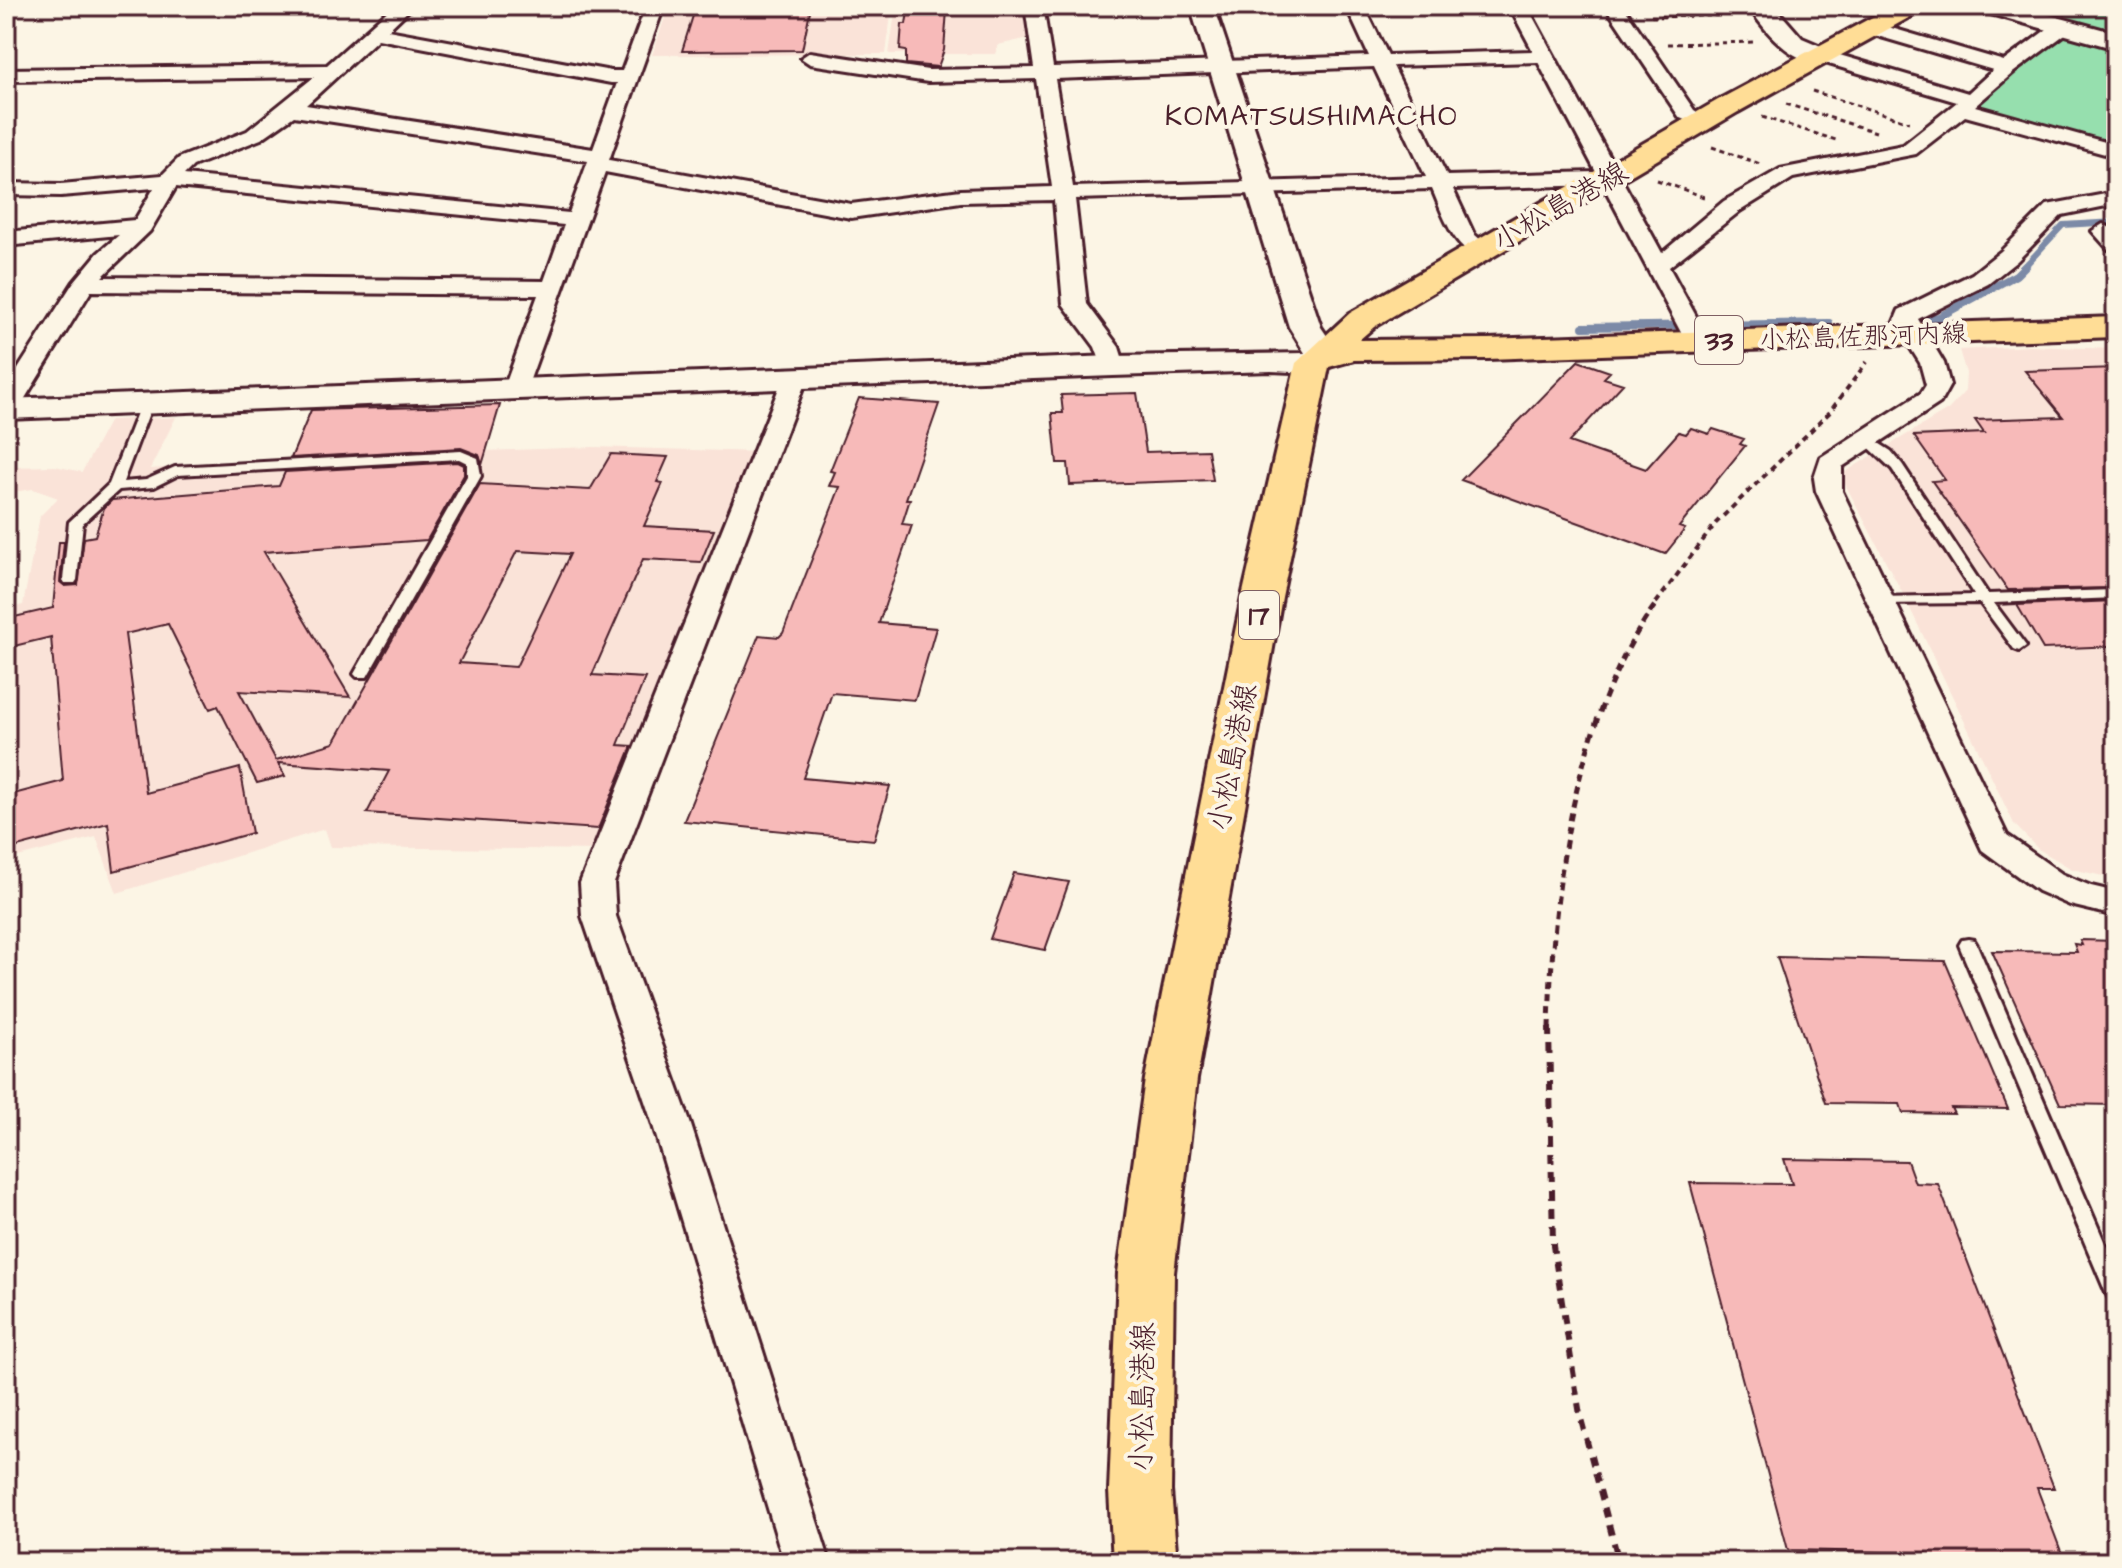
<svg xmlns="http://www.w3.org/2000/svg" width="2122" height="1568" font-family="'Architects Daughter','Klee One',sans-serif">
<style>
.built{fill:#fae3d8}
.green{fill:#96dfae;stroke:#707f6c;stroke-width:2}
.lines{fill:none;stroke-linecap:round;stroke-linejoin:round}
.stream-far1{stroke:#7b8aa7;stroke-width:6}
.stream{stroke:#7b8aa7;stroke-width:8}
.building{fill:#f7bab9;stroke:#4a1f2b;stroke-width:2;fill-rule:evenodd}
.lane-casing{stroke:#4a1f2b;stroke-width:6}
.street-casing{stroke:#4a1f2b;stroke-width:6}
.secondary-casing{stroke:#4a1f2b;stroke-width:6}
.primary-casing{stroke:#4a1f2b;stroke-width:6}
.path-far3{stroke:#4a1f2b;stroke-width:3;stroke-dasharray:5 4;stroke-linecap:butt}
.path-far2{stroke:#4a1f2b;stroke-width:4;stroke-dasharray:6 5;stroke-linecap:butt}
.path-far1{stroke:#4a1f2b;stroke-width:5;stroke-dasharray:8 6;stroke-linecap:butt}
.path{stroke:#4a1f2b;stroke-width:6;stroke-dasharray:10 8;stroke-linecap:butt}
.lane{fill:#fcf5e5;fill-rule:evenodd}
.street{fill:#fcf5e5;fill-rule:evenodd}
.secondary{fill:#fcf5e5;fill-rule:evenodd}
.primary{fill:#ffdd96;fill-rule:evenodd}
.labels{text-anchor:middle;stroke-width:8;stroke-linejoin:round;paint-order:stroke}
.far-street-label{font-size:26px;fill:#4a1f2b;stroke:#fcf5e5}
.far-quarter-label{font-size:28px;letter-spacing:2px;fill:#4a1f2b;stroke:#fcf5e5}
.shield{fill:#fcf5e5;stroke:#7f5f63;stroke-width:2}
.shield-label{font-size:28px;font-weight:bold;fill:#4a1f2b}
.street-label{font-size:30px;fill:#4a1f2b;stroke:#fcf5e5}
</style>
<rect width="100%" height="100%" fill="#fcf5e5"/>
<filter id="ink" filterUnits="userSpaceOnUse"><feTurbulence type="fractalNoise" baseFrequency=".0125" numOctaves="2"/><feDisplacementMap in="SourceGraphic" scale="16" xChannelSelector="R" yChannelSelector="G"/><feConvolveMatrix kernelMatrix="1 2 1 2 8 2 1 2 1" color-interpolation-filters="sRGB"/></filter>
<g filter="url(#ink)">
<path class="built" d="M669 6H892L886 54 652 55Z
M896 6H1019L1025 8 1029 38 998 45 995 54H889Z
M2029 346 2116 349V879L2072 869 2038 849 2014 824 1904 596 1845 484V472L1949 409 1965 391 1966 373 1959 350Z
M176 417 150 469 287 458 593 447 760 452 601 850 331 847 325 829 117 893 96 837 6 860V609L23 605 40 516 58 498 33 489 6 493V467L55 466 82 472 110 420Z"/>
<path class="green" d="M2073 6H2116V147L1978 109 1975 104 2071 23 2064 16Z"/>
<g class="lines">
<path class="stream-far1" d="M2024 267 2063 225 2116 222"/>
<path class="stream" d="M1922 320 1939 317 2016 275 2026 265
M1583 327 1829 323"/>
</g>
<path class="building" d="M696 6H811L802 50 682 51Z
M947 10 944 50 938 67 906 64V51L900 50 902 24H906L908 12Z
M1578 361 1610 372 1604 378 1623 384 1569 442 1646 469 1679 432 1686 434 1691 428 1709 434 1713 429 1744 439 1740 444 1745 446 1679 527 1685 529 1665 554 1461 480Z
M2116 368V588L2008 590 1932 481 1945 480 1914 436 1984 433 1975 420 2063 417 2025 371Z
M1137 393 1146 452 1208 450 1213 480 1070 485 1068 463H1057L1052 413H1063L1061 395Z
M859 398 939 404 906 499H910L902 524 912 525 879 623 936 628 915 700 832 693 803 778 890 786 874 840 684 821 759 635 779 637 783 633 840 487 829 486 835 472 830 471Z
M500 405 482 465 479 455 461 448 291 458 311 410Z
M611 454 668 457 657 482 663 483 644 526 714 530 701 562 643 559 592 675 645 678 618 745 632 746 598 829 367 813 389 771 278 763 285 776 257 783 218 706 210 709 168 624 125 634 146 793 240 768 252 833 114 871 108 823 6 850V796L63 781 51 637 6 648V619L53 608 59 542H64L60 582 65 586 78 585 84 538 95 536 104 508 112 500 279 486 285 472 458 462 464 465V475L427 540 264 552 350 697 239 691 276 760 334 743 480 484 590 490ZM517 551 570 554 516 667 459 663Z
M2116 601V646L2043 649 2017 605Z
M1014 873 1069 882 1045 950 990 939Z
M2080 940 2116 941V1105L2060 1104 1992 951 2077 952 2074 944 2082 945Z
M1777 957 1945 961 2008 1109 1951 1108 1954 1114 1903 1113 1900 1104 1826 1103Z
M1784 1159 1907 1161 1915 1183 1938 1184 2054 1488H2037L2065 1562H1930L1927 1553 1788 1550 1690 1183 1792 1184Z"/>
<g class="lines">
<g class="lane-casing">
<path id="lane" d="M146 401 152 405 123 482 146 480 175 467 461 451 478 458 481 476 367 677H357L354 674 467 476V463L459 459 178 475 154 487 119 490 83 523 77 580 75 583H65L63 580 69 522 109 484 140 405Z
M1866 435 1891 451 1902 464 1988 594 2114 590 2116 598 1994 603 2026 646 2019 651 2014 649 1980 603 1875 604 1873 601 1880 597 1974 595 1892 469 1860 439Z
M1968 939 1974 940 1977 945 2116 1269V1302L2109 1299 2106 1293 1959 945 1962 940Z"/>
</g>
<g class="street-casing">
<path id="street" d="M393 6H413L388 30 611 71H622L646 6H664L609 160 851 204 961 190 1052 187 1036 79 928 82 810 64 801 58 810 52 928 70 1034 68 1025 6H1043L1053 67 1369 56 1346 6H1364L1388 55 1533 51 1509 6H1527L1662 253 1724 201 1780 169 1903 145 1957 102 1812 59 1810 55 1812 51H1826L1968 93 1993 70 1864 32 1862 28 1864 24 1871 22 2004 61 2054 24H2068L2070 28 2068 32 2014 72 1975 106 2116 145V157L1965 116 1916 154 1793 178 1740 211 1669 267 1709 340 1705 345H1689L1685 340 1603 185 1453 189 1474 234 1493 251 1482 258C1453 250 1443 214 1432 189L1075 199 1087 304 1119 347 1125 366 1122 371H1104L1095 347 1063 304 1054 200 961 202 851 218 605 172 524 396H506L503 391 538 295 91 291 19 408 15 413 6 416V388L73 283 98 253 119 235 6 246V232L135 220 154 188 61 196 6 195V183L61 184 162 175 179 158 247 131 314 77 6 81V69L327 65ZM378 39 611 83H617L593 149 306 105ZM1538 62 1596 172 1447 176 1393 66ZM1374 67 1426 177 1073 187 1055 79ZM294 116 588 161 569 213 184 175 193 166 261 139ZM176 187 564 225 544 281 102 277 150 231Z
M1605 6H1623L1694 110 1712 121 1709 125 1702 127 1680 118Z
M2116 192V204L2062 215 2017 261 1988 284 1918 319 1944 363 1950 385 1940 403 1842 467V491L2007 835 2062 874 2091 886 2116 892V916L2070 905 2038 891 1982 850 1816 491 1814 478 1821 457 1921 393 1926 385 1920 363 1894 322 1899 310 1972 274 2001 251 2047 205Z
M2103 224 2116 231V251L2108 249 2092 231Z
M795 371 804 373 807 378 614 883 616 916 690 1122 830 1562H784L652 1122 582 916 580 883 783 378 786 373Z"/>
</g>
<g class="secondary-casing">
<path id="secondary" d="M1190 6H1214L1321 327 1340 355 1325 370 1313 373 1271 371 1113 376 6 419V399L1113 356 1305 353 1289 327Z
M1748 6H1774L1802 38 1828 49 1832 55 1828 61C1795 69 1764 30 1748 6Z
M1977 6H2017L2116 33V49L1980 11Z"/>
</g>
<g class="primary-casing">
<path id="primary" d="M1893 6H1924L1921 11 1738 112 1374 327 1359 340 1488 339 2116 317V337L1488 359 1354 360 1329 367 1282 597 1197 1079 1174 1273 1171 1491 1177 1562H1113L1109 1491 1118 1273 1145 1079 1242 597 1296 363 1350 313 1718 100Z"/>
</g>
<path class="path-far3" d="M1651 17 1737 15
M1667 44 1757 42
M1812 91 1909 122
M1786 104 1876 132
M1762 117 1836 140
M1712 147 1760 164
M1657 180 1704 197"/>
<path class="path-far2" d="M1656 603 1716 523 1829 413 1867 362"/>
<path class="path-far1" d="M1549 1029C1552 892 1574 714 1658 601"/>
<path class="path" d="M1549 1027 1553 1246 1580 1415 1619 1562"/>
<use href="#lane" class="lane"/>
<use href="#street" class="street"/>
<use href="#secondary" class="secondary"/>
<use href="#primary" class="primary"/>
</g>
</g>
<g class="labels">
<g class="far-street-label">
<text transform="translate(1863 336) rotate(-2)" y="9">小松島佐那河内線</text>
</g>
<g class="far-quarter-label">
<text x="1312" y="125">KOMATSUSHIMACHO</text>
</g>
<g class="shield">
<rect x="1695" y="316" width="48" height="48" rx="6"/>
<rect x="1239" y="591" width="40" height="48" rx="6"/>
</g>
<g class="shield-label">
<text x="1719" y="350">33</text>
<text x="1259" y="625">17</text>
</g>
<g class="street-label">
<text transform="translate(1560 206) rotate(-30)" y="10">小松島港線</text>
<text transform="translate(1232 757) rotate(-79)" y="10">小松島港線</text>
<text transform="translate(1142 1397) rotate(-89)" y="10">小松島港線</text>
</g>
</g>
<rect width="2122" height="1568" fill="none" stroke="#fcf5e5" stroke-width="32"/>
<rect x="16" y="16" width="2090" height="1536" fill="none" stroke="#4a1f2b" stroke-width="3" filter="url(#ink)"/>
</svg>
